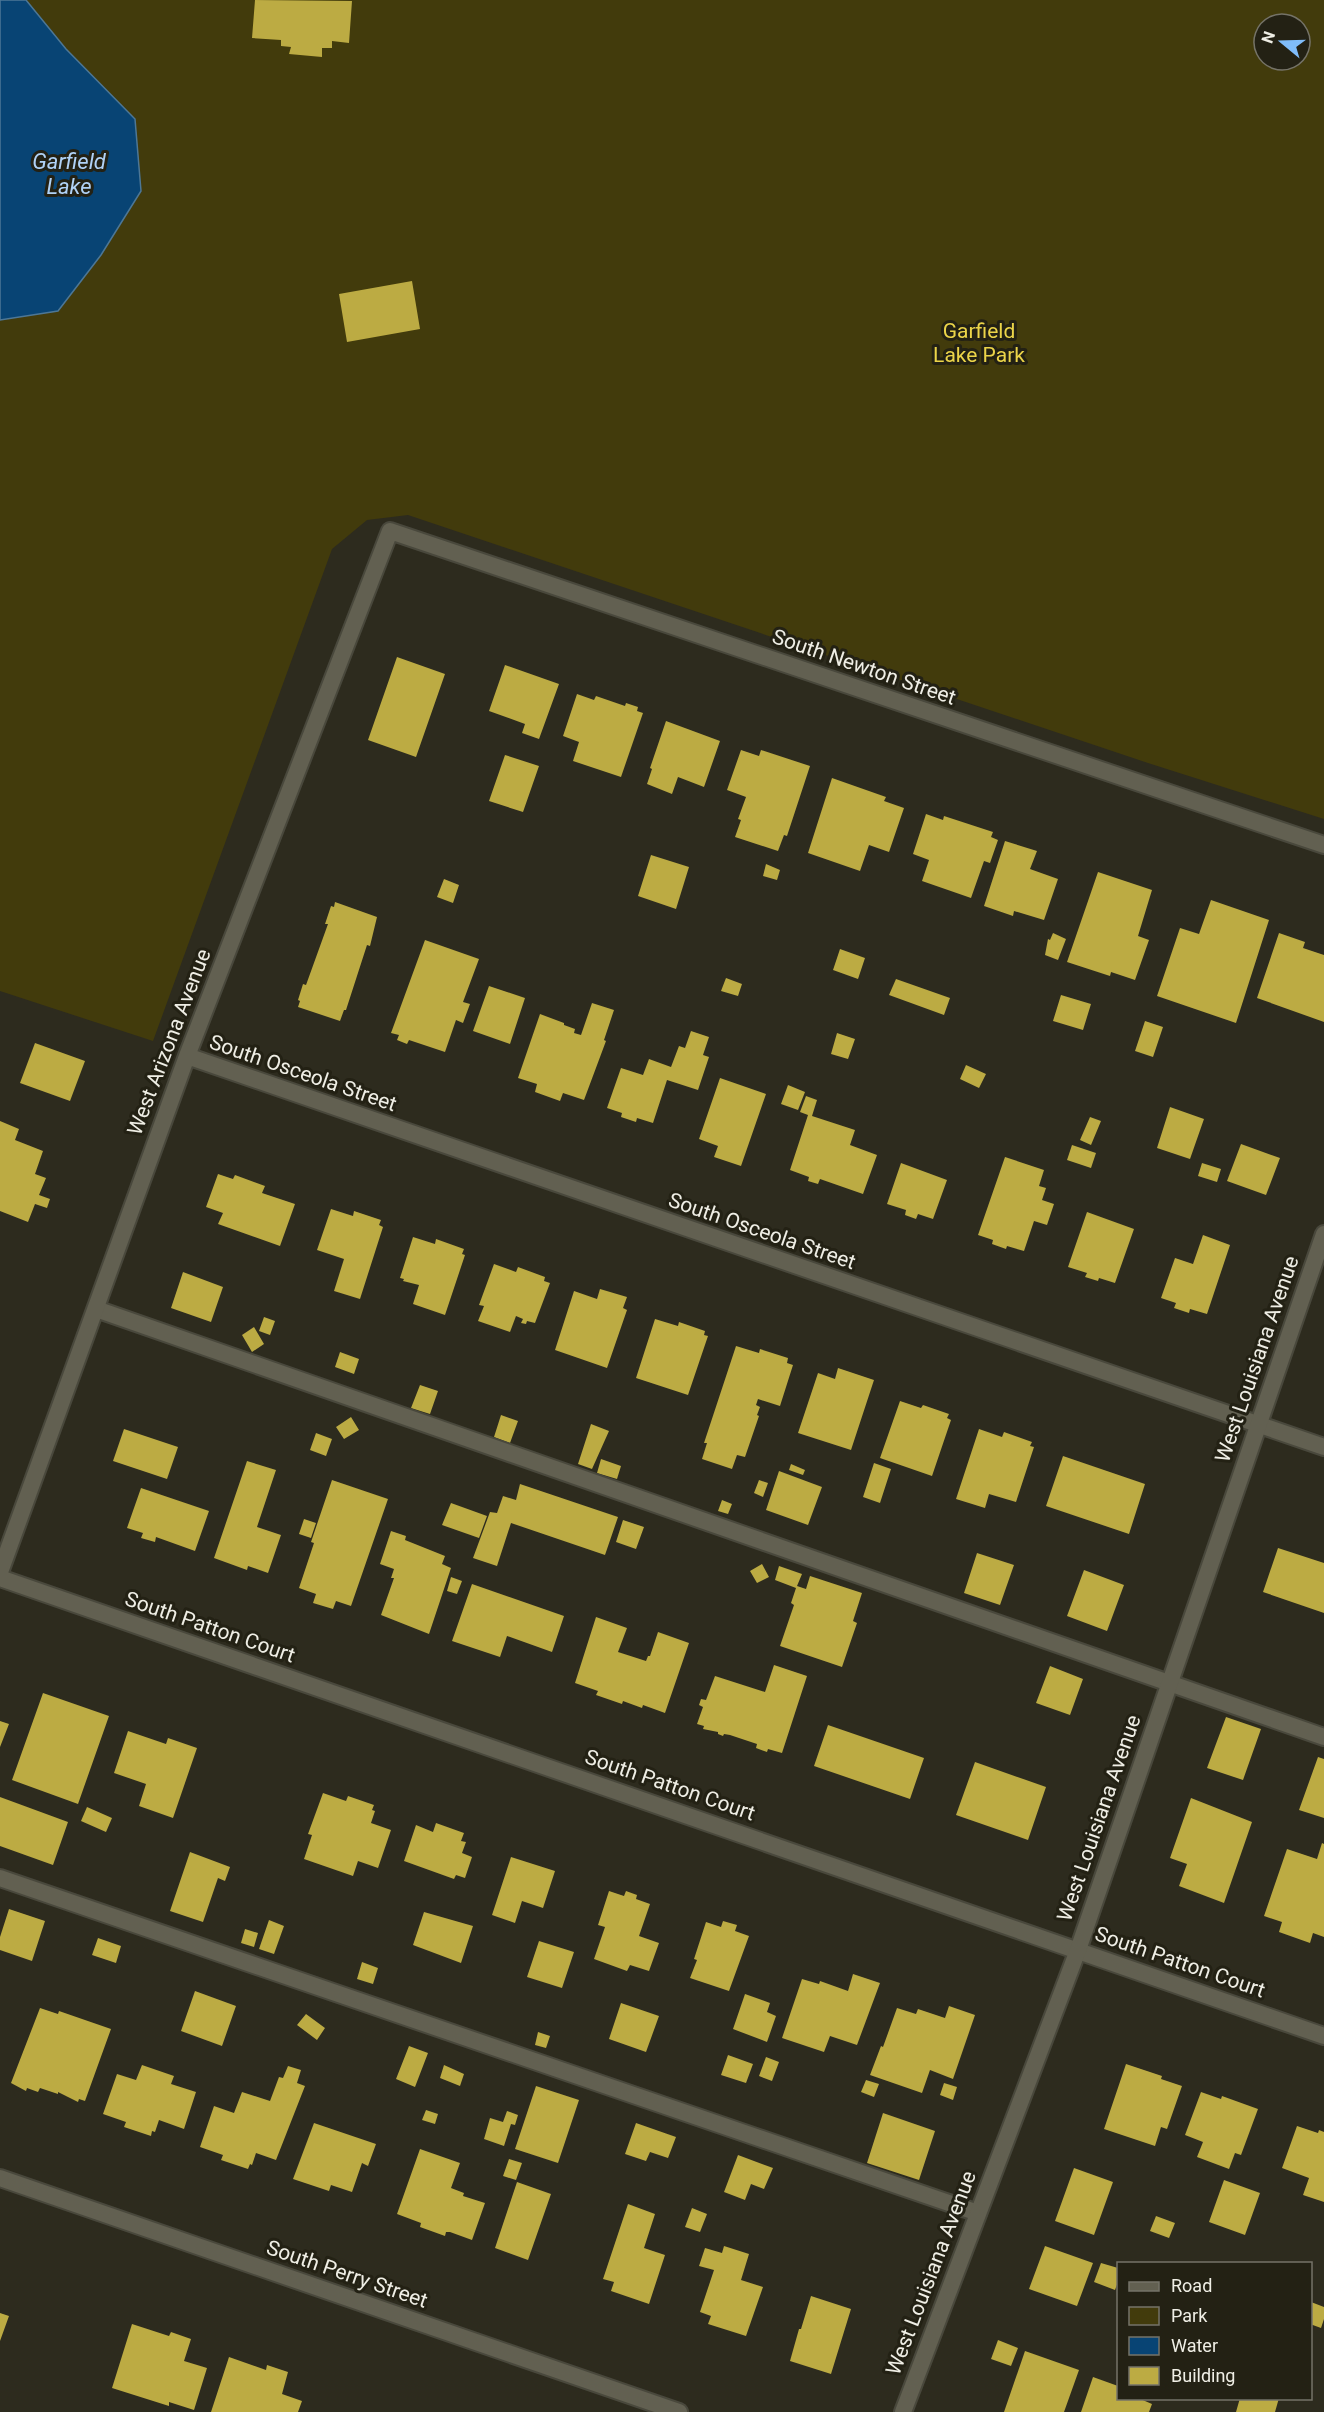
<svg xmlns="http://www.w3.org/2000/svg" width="1324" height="2412" font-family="Roboto,sans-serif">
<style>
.green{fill:#423b0c;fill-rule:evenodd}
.water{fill:#084474;stroke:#4d7796;stroke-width:1.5}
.building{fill:#bcab43}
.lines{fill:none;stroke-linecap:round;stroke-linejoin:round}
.service-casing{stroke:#49483c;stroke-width:20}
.minor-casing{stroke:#49483c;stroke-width:20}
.tertiary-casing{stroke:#49483c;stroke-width:20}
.service{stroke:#626051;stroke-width:16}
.minor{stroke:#626051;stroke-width:16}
.tertiary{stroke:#626051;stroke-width:16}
.labels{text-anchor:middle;stroke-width:6;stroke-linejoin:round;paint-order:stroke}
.park-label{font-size:21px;fill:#ebd449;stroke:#232114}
.street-label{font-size:21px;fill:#efeee5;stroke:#232114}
.water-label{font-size:22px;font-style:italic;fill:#b0d2f6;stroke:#232114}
</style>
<rect width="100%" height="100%" fill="#2d2b1e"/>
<path class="green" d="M0 0H1324V819L1148 763 408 515 367 520 332 549 153 1041 0 991ZM1264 24H1300V60H1264Z"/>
<path class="water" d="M0 0H26L66 49 135 119 141 191 101 255 58 311 0 320Z"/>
<path class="building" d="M255 0 352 1 349 43 332 41V48H322V57L289 54 291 47 281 46V40L252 38Z
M412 281 420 329 347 342 339 294Z
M397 657 445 674 416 757 368 740Z
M505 665 559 684 539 739 522 733 525 724 489 711Z
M577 694 594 700 596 696 625 706 626 703 638 707 637 711 643 713 621 777 573 761 579 742 563 736Z
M666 721 720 741 704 787 678 777 672 794 647 784 652 769 650 768Z
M741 750 759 756 761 750 810 766 787 836 784 835 778 851 735 837 741 820 738 819 746 797 727 790Z
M505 755 539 766 523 812 489 801Z
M832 778 886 797 884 801 904 808 889 852 869 845 860 871 808 853Z
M926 814 943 820 944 816 993 832 991 837 998 840 990 863 984 861 971 898 922 881 929 860 913 854Z
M1005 841 1037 851 1030 869 1058 879 1044 920 1014 911 1013 916 984 906Z
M651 855 689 867 676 909 638 896Z
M766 864 780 870 777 880 763 876Z
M1098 872 1152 890 1138 936 1149 940 1135 980 1111 972 1110 976 1067 962Z
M444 879 459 885 453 903 437 897Z
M1211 900 1269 920 1236 1023 1157 996 1180 928 1199 934Z
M335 902 377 917 370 946 367 945 346 1010H344L340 1021 298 1007 300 1001 298 1000 303 984 306 985 328 924H325L331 906 334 907Z
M1053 933 1066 939 1058 960 1045 955 1048 939 1050 940Z
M1279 933 1305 942 1303 948 1324 955V1022L1257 998Z
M425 940 479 959 463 1002 470 1004 463 1023 456 1020 445 1052 409 1040 407 1044 397 1040 399 1035 391 1033Z
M840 949 865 958 858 979 833 970Z
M726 978 742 984 738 996 721 991Z
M896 979 950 998 944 1015 889 995Z
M489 986 525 998 510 1044 473 1031Z
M1061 995 1091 1004 1083 1030 1053 1021Z
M592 1003 614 1010 604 1040 606 1041 584 1100 563 1093 560 1101 535 1092 537 1084 518 1078 540 1014 564 1023V1025L575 1029 574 1033 581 1035Z
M1145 1021 1163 1027 1153 1057 1135 1051Z
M691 1031 709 1037 703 1055 709 1057 698 1090 667 1080 653 1123 637 1118 636 1122 621 1117 622 1113 607 1108 621 1068 643 1075 649 1059 671 1067 679 1046 685 1048Z
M837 1033 855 1039 848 1059 831 1054Z
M35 1043 85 1061 70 1101 20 1083Z
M966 1065 986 1074 979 1088 960 1079Z
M720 1078 766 1094 741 1166 714 1157 718 1146 699 1139Z
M788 1085 805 1092 798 1110 781 1104Z
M806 1096 817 1100 812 1116 855 1130 850 1145 877 1155 863 1194 820 1179 818 1184 808 1181 809 1177 790 1170 808 1115 800 1112Z
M1170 1107 1204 1119 1190 1159 1157 1148Z
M1090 1117 1101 1121 1091 1145 1080 1140Z
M0 1121 19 1129 15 1140 43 1151 35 1174 46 1178 39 1195 50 1199 47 1208 35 1204 28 1222 0 1211Z
M1241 1144 1280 1158 1266 1195 1227 1181Z
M1072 1145 1096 1153 1091 1168 1067 1160Z
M1005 1157 1044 1170 1039 1186 1046 1188 1042 1200 1054 1204 1047 1225 1034 1221 1024 1251 1007 1246 1006 1249 992 1244 993 1240 978 1235Z
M901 1163 947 1180 933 1219 918 1214 916 1219 905 1215 906 1210 887 1204Z
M1202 1163 1221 1169 1217 1182 1198 1176Z
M218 1174 233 1179 235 1175 265 1186 262 1193 295 1204 280 1246 218 1224 223 1213 206 1207Z
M331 1209 353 1216 354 1211 381 1220 379 1225 383 1227 360 1299 334 1291 344 1259 317 1250Z
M1087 1212 1134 1229 1115 1283 1099 1278 1098 1281 1085 1277 1087 1273 1068 1267Z
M1203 1235 1230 1245 1207 1314 1190 1309 1189 1313 1174 1308 1176 1303 1161 1298 1175 1258 1193 1264Z
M413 1237 435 1244 436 1239 464 1249 462 1254 465 1255 445 1315 413 1304 419 1285 403 1281 404 1279 400 1278Z
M494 1264 516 1272 518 1267 545 1277 544 1281 550 1283 535 1323 527 1321 526 1324 521 1323 523 1319 516 1316 510 1332 478 1321 484 1306 479 1305Z
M183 1272 223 1287 211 1322 171 1308Z
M600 1289 627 1297 623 1308 627 1310 607 1368 555 1350 574 1291 597 1299Z
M264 1317 275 1321 270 1335 259 1331Z
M655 1319 678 1326 679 1322 705 1331 704 1335 708 1336 688 1395 636 1378Z
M254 1327 264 1344 252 1352 242 1335Z
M736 1346 759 1353 760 1349 788 1358 787 1363 793 1365 780 1406 758 1399 756 1405 760 1407 757 1415 759 1416 745 1457 737 1455 732 1469 702 1459 707 1443H704Z
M340 1352 359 1359 354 1374 335 1367Z
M838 1368 874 1380 851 1450 798 1433 818 1373 835 1379Z
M420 1385 438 1391 430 1414 411 1408Z
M900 1401 921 1408 923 1405 949 1414 947 1418 951 1420 932 1476 880 1458Z
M501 1415 518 1421 510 1443 494 1437Z
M351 1417 359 1430 344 1439 336 1427Z
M591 1424 609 1431 592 1469 578 1464Z
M124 1429 178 1447 167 1479 113 1461Z
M979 1429 1002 1437 1004 1432 1032 1442 1030 1446 1034 1447 1016 1502 989 1494 985 1508 956 1499Z
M316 1433 332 1439 326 1456 310 1450Z
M1063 1456 1145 1484 1129 1534 1046 1506Z
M601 1459 621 1466 617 1479 597 1473Z
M247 1461 276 1470 257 1527 281 1535 268 1573 248 1566 247 1570 214 1558Z
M874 1463 891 1469 880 1503 863 1497Z
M791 1464 805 1470 803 1475 789 1470Z
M779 1471 822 1487 808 1525 766 1510Z
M332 1480 388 1499 351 1606 336 1601 333 1609 313 1603 316 1594 299 1588 314 1543 311 1542Z
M759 1480 768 1483 763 1497 754 1493Z
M520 1484 618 1517 605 1555 511 1523 497 1566 473 1558 490 1512 497 1513 503 1496 516 1500Z
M141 1488 209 1511 195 1551 156 1537 155 1542 141 1538 143 1533 127 1528Z
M722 1500 732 1504 728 1514 718 1511Z
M451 1503 487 1516 479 1538 442 1525Z
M304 1519 316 1523 311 1538 299 1534Z
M623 1520 644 1527 636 1549 616 1542Z
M391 1531 406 1536 405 1540 445 1556 442 1564 451 1568 429 1634 381 1615 394 1578H391L394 1569 380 1564Z
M1278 1548 1324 1563V1613L1263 1592Z
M977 1553 1014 1565 1000 1605 964 1593Z
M762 1564 769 1577 757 1583 750 1571Z
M779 1566 802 1574 797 1586 806 1589 810 1576 862 1593 853 1621 857 1623 842 1667 780 1646 794 1605 791 1603 796 1588 775 1580Z
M1084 1570 1124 1585 1107 1631 1067 1616Z
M451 1577 462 1581 457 1594 447 1591Z
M472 1584 564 1616 552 1652 507 1636 500 1657 452 1641Z
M596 1617 627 1628 618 1652 646 1661 648 1656H650L658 1632 689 1643 665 1713 643 1705 642 1708 623 1701 622 1704 596 1695 598 1691 575 1683Z
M774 1665 807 1676 782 1753 768 1749 767 1752 756 1748 757 1744 730 1735 724 1734 723 1736 718 1734V1732L703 1729 704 1726 697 1724 703 1707 699 1705 701 1699 706 1700 715 1676 765 1692Z
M1050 1666 1083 1679 1070 1715 1036 1703Z
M43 1693 109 1716 78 1804 12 1780Z
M1226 1717 1261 1729 1243 1780 1207 1768Z
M0 1721 9 1724 0 1747Z
M828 1725 924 1758 910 1799 814 1766Z
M128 1731 166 1744 168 1738 197 1748 173 1818 139 1806 146 1784 114 1773Z
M1318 1757 1324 1759V1818L1299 1810Z
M975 1762 1046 1787 1028 1840 956 1815Z
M323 1793 346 1801 348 1796 374 1805 372 1810 375 1811 371 1823 391 1830 378 1868 358 1861 353 1876 304 1859 312 1835 308 1834Z
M0 1797 68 1822 53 1865 0 1846Z
M1191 1798 1252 1822 1224 1903 1179 1886 1187 1864 1170 1858Z
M87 1807 112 1818 106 1832 81 1821Z
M436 1823 464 1833 461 1841 466 1842 462 1853 472 1857 465 1878 456 1875 454 1879 404 1861 416 1825 433 1832Z
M1322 1843 1324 1844V1937L1313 1933 1310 1943 1279 1932 1282 1922 1264 1916 1287 1849 1317 1859Z
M190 1852 230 1867 225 1881 218 1878 203 1922 170 1911Z
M511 1857 555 1871 543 1908 522 1901 515 1923 492 1915Z
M609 1891 624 1896 626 1891 637 1895 636 1899 650 1904 639 1936 659 1943 649 1971 630 1965 627 1971 594 1959 605 1927 598 1925Z
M9 1909 45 1921 32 1961 0 1950V1937Z
M424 1912 473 1926 461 1963 413 1945Z
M269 1920 284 1926 274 1954 259 1949Z
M723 1921 737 1925 735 1931 749 1936 729 1991 690 1978 697 1960 694 1959 706 1922 721 1927Z
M245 1929 258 1933 254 1947 241 1943Z
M98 1938 121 1946 116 1963 92 1955Z
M539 1941 574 1952 562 1988 527 1977Z
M362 1962 378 1968 373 1984 357 1979Z
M853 1974 880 1983 857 2045 830 2036 824 2052 782 2038 802 1979 819 1984 820 1981 848 1991Z
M195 1991 236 2006 222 2046 181 2031Z
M745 1994 770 2003 767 2012 776 2016 767 2042 733 2029Z
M621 2003 659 2016 646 2052 609 2039Z
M949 2006 975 2015 953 2079 930 2070 922 2093 870 2075 881 2046 883 2047 897 2008 916 2014 918 2009 945 2018Z
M40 2008 58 2014 59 2011 111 2029 85 2101 79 2099 78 2102 58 2092V2094L40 2088 38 2092 27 2088 26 2091 11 2083Z
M306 2014 325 2028 317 2040 297 2025Z
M538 2032 550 2036 546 2048 535 2045Z
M409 2046 428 2053 415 2087 396 2079Z
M728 2055 753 2064 746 2083 721 2075Z
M766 2057 779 2062 772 2081 759 2076Z
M1126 2064 1162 2076 1161 2079 1182 2086 1167 2129 1161 2127 1155 2146 1104 2129Z
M142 2065 174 2076 171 2084 196 2092 184 2129 159 2120 155 2132 152 2131 151 2136 124 2127 126 2122 103 2114 117 2074 136 2080Z
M444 2065 464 2074 460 2086 440 2078Z
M288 2066 301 2070 297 2083 305 2086 276 2160 256 2153 252 2165 250 2164 248 2169 221 2160 223 2155 200 2147 214 2106 234 2113 242 2092 270 2101 279 2077 283 2078Z
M866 2080 879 2084 874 2097 861 2092Z
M944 2083 957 2087 953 2100 940 2095Z
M536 2086 579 2100 558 2163 515 2149Z
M1201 2092 1221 2099 1222 2096 1258 2109 1241 2155 1235 2153 1229 2169 1197 2157 1203 2142 1185 2135Z
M426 2110 438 2114 435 2124 422 2120Z
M507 2111 518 2115 515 2125 511 2124 504 2146 484 2139 490 2118 503 2122Z
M883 2113 935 2131 919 2180 867 2163Z
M314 2123 376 2144 368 2166 362 2163 352 2192 331 2185 329 2191 293 2179Z
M636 2123 676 2137 668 2158 650 2152 646 2161 625 2154Z
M1297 2126 1318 2133 1319 2130 1324 2132V2202L1303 2195 1309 2178 1282 2168Z
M420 2149 460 2163 451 2188 464 2193 463 2196 485 2203 472 2240 450 2232H446L445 2236 420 2227 421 2223 397 2214Z
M738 2155 773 2168 764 2189 751 2184 745 2200 724 2192Z
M509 2159 522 2163 516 2180 503 2176Z
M1074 2168 1113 2182 1094 2235 1055 2221Z
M1224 2180 1260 2193 1245 2235 1209 2222Z
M517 2182 551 2194 528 2260 495 2248Z
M628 2204 655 2214 644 2248 665 2255 649 2304 611 2291 614 2282 603 2279Z
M692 2208 707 2214 700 2232 685 2227Z
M1156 2216 1175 2223 1169 2238 1150 2231Z
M724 2246 749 2254 741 2280 763 2287 746 2336 708 2324 711 2316 700 2312 714 2270 699 2266 705 2248 722 2253Z
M1045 2246 1093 2263 1077 2306 1029 2289Z
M1101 2263 1118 2268V2282L1115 2290 1094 2282Z
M811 2296 851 2309 831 2374 790 2361 799 2329H801Z
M1311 2302 1324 2307V2319L1321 2328 1310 2324Z
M0 2313 9 2316 0 2341Z
M132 2324 169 2336 171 2332 191 2339 184 2361 207 2368 194 2410 169 2402V2406L112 2388Z
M998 2340 1018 2348 1011 2366 991 2359Z
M1025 2351 1079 2370 1064 2412H1004Z
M229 2357 266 2370 267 2365 288 2372 282 2394 302 2401 298 2412H211Z
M1093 2377 1118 2386V2398H1138L1152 2404 1149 2412H1081Z
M1240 2398H1279L1275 2412H1236Z"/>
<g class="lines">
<g class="service-casing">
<path id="service" d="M96 1309 1324 1737
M0 1878 978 2213"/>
</g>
<g class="minor-casing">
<path id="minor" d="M187 1056 1324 1447
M0 1572 187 1056 390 531 1324 845
M0 1578 1324 2036
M0 2178 679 2412"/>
</g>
<g class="tertiary-casing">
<path id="tertiary" d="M903 2412 1078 1950 1324 1234"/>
</g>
<use href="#service" class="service"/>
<use href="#minor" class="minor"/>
<use href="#tertiary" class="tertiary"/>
</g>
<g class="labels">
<g class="park-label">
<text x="979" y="338">Garfield<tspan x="979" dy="24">Lake Park</tspan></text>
</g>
<g class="street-label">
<text transform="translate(864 667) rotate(19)" y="7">South Newton Street</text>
<text transform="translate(169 1042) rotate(-69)" y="7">West Arizona Avenue</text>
<text transform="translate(303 1073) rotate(19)" y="7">South Osceola Street</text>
<text transform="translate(762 1231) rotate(19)" y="7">South Osceola Street</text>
<text transform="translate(1257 1359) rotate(-71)" y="7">West Louisiana Avenue</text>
<text transform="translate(210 1627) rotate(19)" y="7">South Patton Court</text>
<text transform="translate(670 1785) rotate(19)" y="7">South Patton Court</text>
<text transform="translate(1099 1818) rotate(-71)" y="7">West Louisiana Avenue</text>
<text transform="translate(1180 1962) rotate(19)" y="7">South Patton Court</text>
<text transform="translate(931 2273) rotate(-69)" y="7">West Louisiana Avenue</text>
<text transform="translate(347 2274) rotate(19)" y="7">South Perry Street</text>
</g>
<g class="water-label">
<text x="69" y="169">Garfield<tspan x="69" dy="25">Lake</tspan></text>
</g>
</g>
<rect x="1117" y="2262" width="195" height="138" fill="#232114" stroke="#757368" stroke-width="1.5"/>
<rect x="1129" y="2282" width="30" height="9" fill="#626051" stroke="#757368" stroke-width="1.5"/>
<text x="1171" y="2292" font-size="18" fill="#efeee5">Road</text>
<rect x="1129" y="2307" width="30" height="18" fill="#423b0c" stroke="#757368" stroke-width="1.5"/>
<text x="1171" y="2322" font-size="18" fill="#efeee5">Park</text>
<rect x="1129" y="2337" width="30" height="18" fill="#084474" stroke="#757368" stroke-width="1.5"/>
<text x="1171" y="2352" font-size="18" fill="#efeee5">Water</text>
<rect x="1129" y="2367" width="30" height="18" fill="#bcab43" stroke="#757368" stroke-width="1.5"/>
<text x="1171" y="2382" font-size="18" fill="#efeee5">Building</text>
<g transform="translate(1282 42) rotate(289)"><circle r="28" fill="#232114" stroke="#757368" stroke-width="1.5"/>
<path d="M0-4.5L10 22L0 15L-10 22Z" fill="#80bdfa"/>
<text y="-9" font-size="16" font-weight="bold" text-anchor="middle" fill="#efeee5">N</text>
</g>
</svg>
